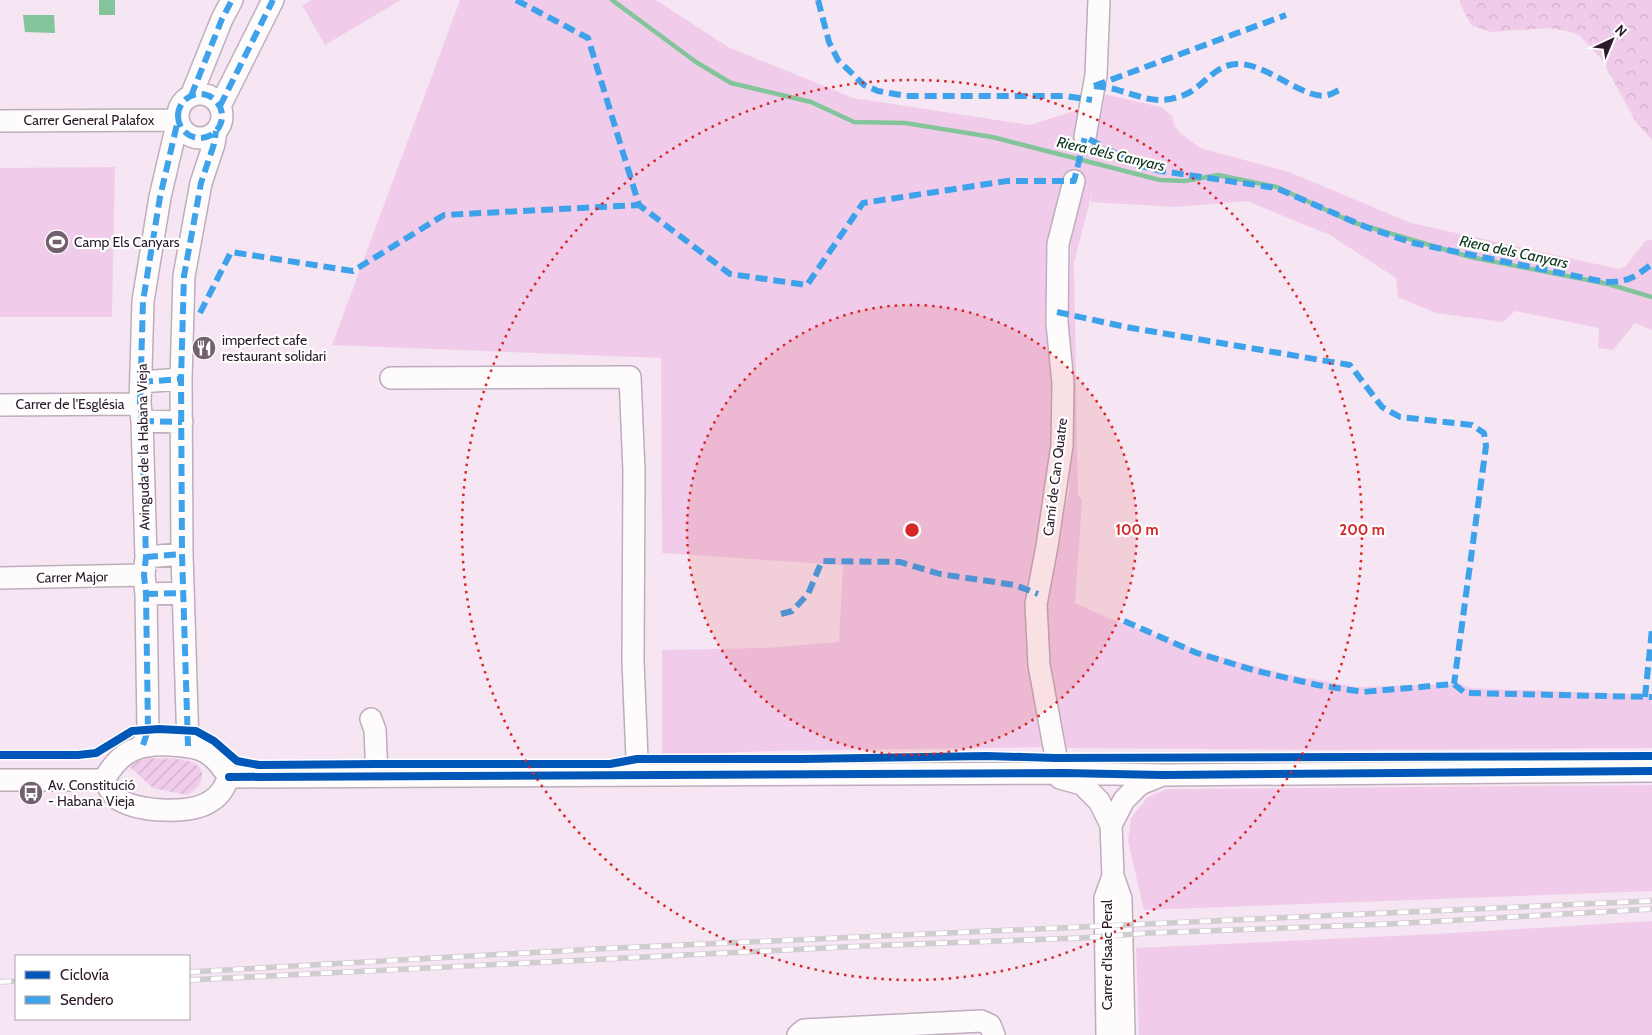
<svg xmlns="http://www.w3.org/2000/svg" width="1652" height="1035" font-family="Cabin,sans-serif">
<style>
.grass{fill:#f1ccea}
.forest{fill:url(#forest-crowns)}
.garden{fill:url(#garden-furrows)}
.water{fill:#83c49a}
.lines{fill:none;stroke-linecap:round;stroke-linejoin:round}
.stream{stroke:#83c49a;stroke-width:4.5}
.minor-casing{stroke:#beaebb;stroke-width:24}
.minor{stroke:#fefbfd;stroke-width:21}
.rail-casing{stroke:#d1ccd0;stroke-width:5.5}
.rail{stroke:#fff;stroke-width:4;stroke-dasharray:11;stroke-linecap:butt}
.quiet{stroke:#3ea2eb;stroke-width:6;stroke-dasharray:12 6;stroke-linecap:butt}
.cycleway-casing{stroke:#fff;stroke-width:11}
.cycleway{stroke:#0057b8;stroke-width:8}
.ring{fill:none;stroke:#d62828;stroke-width:2.5;stroke-dasharray:2.5 5}
.labels{text-anchor:middle;stroke-width:4.5;stroke-linejoin:round;paint-order:stroke}
.street-label{font-size:14px;fill:#2c1929;stroke:#fff}
.poi-label{font-size:14px;fill:#2c1929;stroke:#fff;text-anchor:start}
.water-label{font-size:15px;font-style:italic;fill:#0a341b;stroke:#fff}
.centre{fill:#d62828;stroke:#fff;stroke-width:2.5}
.ring-label{font-size:15px;text-anchor:middle;font-weight:bold;fill:#d62828;stroke:#fff;stroke-width:4.5;stroke-linejoin:round;paint-order:stroke}
</style>
<defs>
<pattern id="forest-crowns" width="20" height="18" patternUnits="userSpaceOnUse" patternTransform="scale(1.25)"><rect width="20" height="18" fill="#f1ccea"/><path d="M2 6a3 3 0 1 1 6 0M12 15a3 3 0 1 1 6 0" fill="none" stroke="#cfafc9"/></pattern>
<pattern id="garden-furrows" width="10" height="10" patternUnits="userSpaceOnUse" patternTransform="scale(1.25)"><rect width="10" height="10" fill="#f1ccea"/><path d="M-1 1l2-2M0 10L10 0M9 11l2-2" fill="none" stroke="#cfafc9"/></pattern>
</defs>
<rect width="100%" height="100%" fill="#f6e5f2"/>
<path class="grass" d="M312 0H401L325 45 302 5Z
M460 0H656L728 47 853 98 1030 125 1077 110 1100 95H1108L1161 107 1172 116 1174 125 1179 132 1200 148 1289 172 1411 223 1619 269 1626 266 1645 241 1652 240V330L1635 323 1613 350 1598 348 1599 328 1515 311 1503 322 1436 313 1398 297 1396 278 1330 235 1247 201 1175 207 1091 202 1092 192 1074 263 1078 496 1082 499 1075 603 1108 618 1209 654 1284 674 1357 687 1460 684 1470 688 1652 695V748L1322 750 1062 748 1043 653 1045 597 1069 491 1068 332 1071 241 1084 180 1050 247 1046 284 1053 389 1050 481 1027 598 1048 747 770 751 662 755V650L767 648 839 642 843 565 662 553 661 358 332 345Z
M115 167 112 317H0V168Z
M1652 785V891L1144 910 1128 841 1131 818 1148 797 1167 789Z
M1652 921V1035H1139L1136 948 1436 934Z"/>
<path class="forest" d="M1460 0H1652V140L1636 122 1602 60 1580 36 1571 32 1550 28 1490 32 1471 25 1460 3Z"/>
<path class="garden" d="M149 758C162 759 205 755 202 777 201 786 195 790 187 795L153 788 129 766 133 762Z"/>
<path class="water" d="M99 0H115V15H99Z
M23 15H54L55 33 25 32Z"/>
<g class="lines">
<path class="stream" d="M612 0 696 62 731 83 811 102 854 122 905 123 992 137 1160 180 1185 181 1218 175 1277 187 1352 222 1470 257 1608 284 1652 297"/>
<g class="minor-casing">
<path id="minor" d="M178 116a22 22 0 1 1 44 0a22 22 0 1 1-44 0Z
M191 96 222 19 232 0
M220 106 273 0
M0 121 178 120
M1085 137 1096 75 1099 0
M391 378 630 377 634 471 633 661 637 759 636 775
M141 382 181 379
M0 405 140 404
M142 421 182 422
M146 557 182 554
M0 578 144 575
M146 594 183 593
M371 719 375 730 377 776
M143 745 148 730 146 594 144 575 146 557 142 421 140 404 143 301 160 197 178 120
M188 746 182 554 181 379 184 276 201 183 214 144 216 131
M1059 773 1039 665 1036 604 1047 546 1062 445 1063 384 1057 323 1058 244 1074 181
M229 777 1064 773 1163 775 1652 771
M1060 778 1082 784 1099 801 1111 825 1113 876 1121 899 1124 1035
M0 780H104
M104 780C120 751 138 743 171 745 181 746 192 746 201 750 214 755 221 766 229 777
M104 780C108 786 112 795 118 799 139 812 190 815 211 801 221 795 225 786 229 777
M1111 825 1124 800 1140 784 1160 776
M798 1035 804 1030 981 1021 990 1025 994 1035
M1107 1035 1105 898 1113 876"/>
</g>
<use href="#minor" class="minor"/>
<g class="rail-casing">
<path id="rail" d="M189 972 596 949 1652 901
M189 980 864 946 1080 938 1149 933 1389 924 1652 909
M0 982 16 981"/>
</g>
<use href="#rail" class="rail"/>
<path class="quiet" d="M516 0 588 38 639 205 730 274 807 285 863 203 1007 181H1074L1085 137 1137 165 1161 171 1276 188 1366 227 1413 243 1605 282C1629 282 1633 278 1652 264
M818 0 829 42 838 60 864 85 878 91 906 96H1066L1092 100
M1094 86C1103 87 1112 88 1121 91 1145 98 1158 105 1184 95 1204 87 1215 63 1239 64 1268 64 1305 101 1328 95 1332 94 1335 92 1339 90
M1094 86 1286 15
M178 116a22 22 0 1 1 44 0a22 22 0 1 1-44 0Z
M191 96 222 19 232 0
M220 106 273 0
M1057 312 1126 327 1350 365 1382 407 1400 417 1472 425 1484 433 1486 446 1454 684
M200 313 231 252 353 271 444 215 639 205
M141 382 181 379
M142 421 182 422
M146 557 182 554
M146 594 183 593
M781 614 792 611 808 594 822 561 900 562 940 574 1015 585 1038 594
M1124 621 1197 653 1253 670 1317 685 1363 692 1454 684 1465 693 1652 697
M1645 697 1652 629
M143 745 148 730 146 594 144 575 146 557 142 421 140 404 143 301 160 197 178 120
M188 746 182 554 181 379 184 276 201 183 214 144 216 131"/>
<g class="cycleway-casing">
<path id="cycleway" d="M0 755H78L96 753 132 731 159 729 196 731 214 741 237 761 259 765 377 764H610L637 759H801L987 756 1055 758 1652 756
M229 777 1064 773 1163 775 1652 771"/>
</g>
<use href="#cycleway" class="cycleway"/>
</g>
<circle cx="912" cy="530" r="225" fill="#d62828" fill-opacity=".12"/>
<g class="ring">
<circle cx="912" cy="530" r="225"/>
<circle cx="912" cy="530" r="450"/>
</g>
<defs>
<g id="stadium-disc" transform="scale(1.25)"><circle r="9.5" fill="#73606f" stroke="#fff"/><path d="M0-5a6.5 5 0 1 0 0 10a6.5 5 0 1 0 0-10ZM-3.5-1.8h7v3.6h-7Z" fill="#fff"/></g>
<g id="restaurant-disc" transform="scale(1.25)"><circle r="9.5" fill="#73606f" stroke="#fff"/><path d="M-5-6h1v4h1v-4h1v4h1v-4h1v5L-1.5 .5V6h-2V.5L-5-1ZM5-6V6H3V1.5H1.5Q1.5-4 5-6Z" fill="#fff"/></g>
<g id="bus-disc" transform="scale(1.25)"><circle r="9.5" fill="#73606f" stroke="#fff"/><path d="M-5-6H5V4H4V6H2V4H-2V6H-4V4H-5ZM-3.5-4V0h7V-4ZM-3.5 1.2v1.5H-2V1.2ZM2 1.2v1.5H3.5V1.2Z" fill="#fff"/></g>
</defs>
<g fill-rule="evenodd">
<use href="#stadium-disc" x="57" y="242"/>
<use href="#restaurant-disc" x="204" y="348"/>
<use href="#bus-disc" x="31" y="793"/>
</g>
<g class="labels">
<g class="street-label">
<text x="89" y="125">Carrer General Palafox</text>
<text x="70" y="409">Carrer de l'Església</text>
<text transform="translate(143 447) rotate(-91)" y="5">Avinguda de la Habana Vieja</text>
<text transform="translate(1055 477) rotate(-83)" y="5">Camí de Can Quatre</text>
<text transform="translate(72 577) rotate(-1)" y="5">Carrer Major</text>
<text transform="translate(1107 955) rotate(-90)" y="5">Carrer d'Isaac Peral</text>
</g>
<g class="poi-label">
<text x="74" y="247">Camp Els Canyars</text>
<text x="222" y="345">imperfect cafe<tspan x="222" dy="16">restaurant solidari</tspan></text>
<text x="48" y="790">Av. Constitució<tspan x="48" dy="16">- Habana Vieja</tspan></text>
</g>
<g class="water-label">
<text transform="translate(1111 154) rotate(13)" y="5">Riera dels Canyars</text>
<text transform="translate(1514 252) rotate(12)" y="5">Riera dels Canyars</text>
</g>
</g>
<circle cx="912" cy="530" r="8" class="centre"/>
<g class="ring-label">
<text x="1137" y="535">100 m</text>
<text x="1362" y="535">200 m</text>
</g>
<rect x="15" y="955" width="175" height="65" fill="#ffffff" stroke="#aba3a9"/>
<rect x="25" y="971" width="25" height="8" fill="#0057b8" stroke="#aba3a9"/>
<text x="60" y="980" font-size="15" fill="#2c1929">Ciclovía</text>
<rect x="25" y="996" width="25" height="8" fill="#3ea2eb" stroke="#aba3a9"/>
<text x="60" y="1005" font-size="15" fill="#2c1929">Sendero</text>
<g transform="translate(1612 40) rotate(44)" stroke="#ffffff" stroke-width="4" paint-order="stroke">
<path d="M0-4L9 19L0 12L-9 19Z" fill="#2c1929"/>
<text y="-8" font-size="14" font-weight="bold" text-anchor="middle" fill="#2c1929">N</text>
</g>
</svg>
